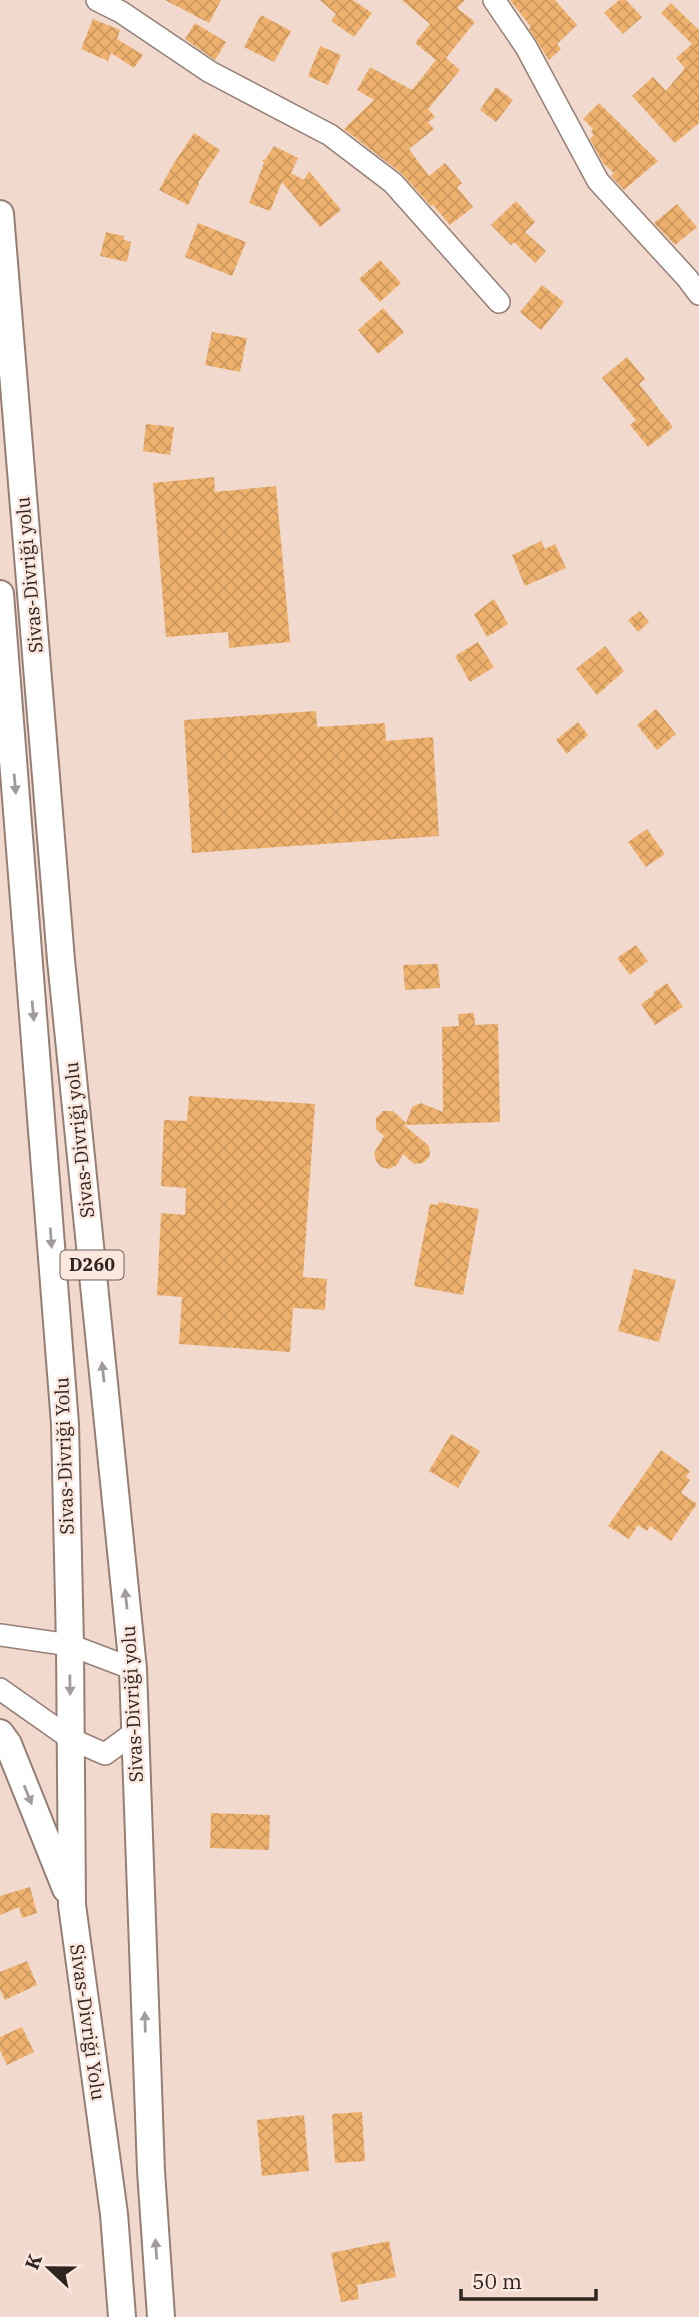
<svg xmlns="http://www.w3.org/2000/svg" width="699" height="2317" font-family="'IBM Plex Serif',serif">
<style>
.building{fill:url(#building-cross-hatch)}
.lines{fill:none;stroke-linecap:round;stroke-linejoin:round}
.minor-casing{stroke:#957f75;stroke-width:24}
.major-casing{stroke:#957f75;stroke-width:30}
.minor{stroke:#fff;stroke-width:21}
.major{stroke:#fff;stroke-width:26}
.oneway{fill:#a19c9b}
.labels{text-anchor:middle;stroke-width:5;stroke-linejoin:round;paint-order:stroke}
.shield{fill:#fbe7de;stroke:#6c5e59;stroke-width:2}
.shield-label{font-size:18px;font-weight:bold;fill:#2e2420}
.street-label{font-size:19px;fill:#2e2420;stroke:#fbe7de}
</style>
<defs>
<pattern id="building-cross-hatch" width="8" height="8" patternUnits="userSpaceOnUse" patternTransform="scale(1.75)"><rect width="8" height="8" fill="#eeb16d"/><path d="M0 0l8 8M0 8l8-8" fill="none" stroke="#cc985e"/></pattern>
</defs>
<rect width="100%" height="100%" fill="#f2d9ce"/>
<path class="building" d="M165 0H221L209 23Z
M320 0H353L372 13 354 37 331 21 336 14Z
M402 0H465L457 8 475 22 446 58 460 70 428 109 435 117 428 122 434 129 409 149 429 176 445 163 462 183 457 187 473 207 450 225 433 205 431 206 401 173 344 129 374 100 357 90 370 67 412 90 436 60 415 43 430 24Z
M510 0H555L577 25 557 44 561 49 549 60 529 29 531 27Z
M619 0H626L642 17 623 34 604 13Z
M671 3 699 30V123L675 143 632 96 653 77 666 91 685 68 676 58 692 44 661 13Z
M261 15 291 31 274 62 244 47Z
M93 19 120 30 117 39 143 55 134 68 111 53 108 61 81 49Z
M195 23 226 42 215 60 185 39Z
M320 46 341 55 328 85 308 76Z
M496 87 513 100 496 122 480 110Z
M599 103 658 161 624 190 611 176 614 173 603 163 590 139 594 135 591 132 593 129 583 119Z
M194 133 220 150 198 183 199 184 188 205 159 190 174 163Z
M274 146 298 158 291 173 304 180 309 171 341 210 320 227 282 182 270 211 249 203 264 163 262 160H265Z
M516 201 535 222 525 232 546 251 535 263 514 242 511 245 491 225Z
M677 204 697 227 675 245 654 223Z
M198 223 246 242 232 276 185 257Z
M106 232 124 236V240L131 242 127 262 100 256Z
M380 260 401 283 380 302 359 279Z
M542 285 564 302 541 330 520 312Z
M383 308 404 332 378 354 358 330Z
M212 332 247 338 240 372 205 365Z
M627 357 645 379 639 384 673 427 648 447 630 425 636 420 602 378Z
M146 424 174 427 170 455 143 451Z
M214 477 215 492 276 486 290 642 229 648 228 632 166 637 153 483Z
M541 541 545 549 555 544 566 568 525 586 512 555Z
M494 599 508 624 487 637 474 614Z
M640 611 649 622 638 632 628 620Z
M478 642 494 667 470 682 455 656Z
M605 646 624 671 597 695 576 669Z
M656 709 676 734 657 750 637 725Z
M316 711 317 727 385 723 386 741 433 737 439 836 192 853 184 720Z
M578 722 588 735 567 754 556 740Z
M647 829 665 854 646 867 628 842Z
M636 945 648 961 630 975 617 958Z
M438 964 440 988 405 990 403 965Z
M667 983 683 1007 655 1025 641 1004 654 995 653 993Z
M474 1013 475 1025 498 1024 500 1122 404 1125 429 1146 430 1156 423 1163 414 1164 403 1154 397 1165 389 1169 381 1167 376 1161 374 1153 384 1136 376 1129V1118L383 1111H393L406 1123 412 1107 421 1103 443 1112 442 1027 459 1026 458 1014Z
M189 1096 315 1104 303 1277 327 1279 325 1310 293 1308 290 1352 179 1344 182 1297 157 1295 161 1213 185 1215 186 1188 161 1186 164 1120 187 1121Z
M439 1202 479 1209 463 1295 414 1286 430 1204 438 1205Z
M634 1269 676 1280 659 1342 618 1331Z
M451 1434 480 1451 458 1488 429 1471Z
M661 1450 690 1471 686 1477 690 1480 681 1493 697 1504 671 1541 650 1526 647 1531 638 1525 629 1539 608 1526Z
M211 1813 270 1815 269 1850 210 1848Z
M30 1887 37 1913 22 1918 19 1907 0 1915V1896Z
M27 1961 37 1985 5 2000 0 1989V1972Z
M22 2027 34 2052 7 2065 0 2050V2037Z
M362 2112 365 2161 335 2163 332 2114Z
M304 2115 309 2171 262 2176 257 2120Z
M389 2241 396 2277 357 2285 359 2299 341 2302 331 2253Z"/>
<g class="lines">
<g class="minor-casing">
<path id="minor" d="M97 0 121 12 210 72 330 135 393 183 499 302
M494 0 526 47 598 181 687 278 699 294
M0 1635 70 1645 133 1669
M0 1689 71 1739 105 1754 135 1732"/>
</g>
<g class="major-casing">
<path id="major" d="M0 214 61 960 133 1669 151 2171 161 2317
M0 594 65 1424 70 1645 72 1905 114 2214 122 2317
M0 1733 8 1744 66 1889"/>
</g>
<use href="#minor" class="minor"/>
<use href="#major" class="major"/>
</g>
<defs><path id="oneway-solid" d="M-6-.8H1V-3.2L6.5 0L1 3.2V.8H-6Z" transform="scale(1.75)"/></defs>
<g class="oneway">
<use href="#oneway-solid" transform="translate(15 784) rotate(85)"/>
<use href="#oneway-solid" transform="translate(33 1011) rotate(85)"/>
<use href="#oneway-solid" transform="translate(51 1238) rotate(86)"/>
<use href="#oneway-solid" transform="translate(103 1372) rotate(-96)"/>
<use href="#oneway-solid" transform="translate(126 1599) rotate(-96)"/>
<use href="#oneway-solid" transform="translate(70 1685) rotate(89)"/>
<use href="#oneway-solid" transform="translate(28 1795) rotate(68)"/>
<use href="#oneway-solid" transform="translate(145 2022) rotate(-92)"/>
<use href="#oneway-solid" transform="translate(156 2249) rotate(-94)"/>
</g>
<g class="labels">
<rect class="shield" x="60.5" y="1250.5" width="63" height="29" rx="5"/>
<g class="shield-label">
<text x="92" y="1271">D260</text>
</g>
<g class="street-label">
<text transform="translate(29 575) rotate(-95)" y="7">Sivas-Divriği yolu</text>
<text transform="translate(79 1140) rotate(-96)" y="7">Sivas-Divriği yolu</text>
<text transform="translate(64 1456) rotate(-92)" y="7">Sivas-Divriği Yolu</text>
<text transform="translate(132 1704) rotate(-93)" y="7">Sivas-Divriği yolu</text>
<text transform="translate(88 2022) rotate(82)" y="7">Sivas-Divriği Yolu</text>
</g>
</g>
<g transform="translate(49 2268) rotate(292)" stroke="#fbe7de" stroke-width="5" paint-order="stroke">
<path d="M0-5L12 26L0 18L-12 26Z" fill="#2e2420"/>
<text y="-10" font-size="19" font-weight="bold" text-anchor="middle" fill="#2e2420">K</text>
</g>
<path d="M461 2289v10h135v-10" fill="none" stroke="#2e2420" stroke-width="3.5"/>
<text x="472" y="2289" font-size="21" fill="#2e2420" stroke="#fbe7de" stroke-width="5" paint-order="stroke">50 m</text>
</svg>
